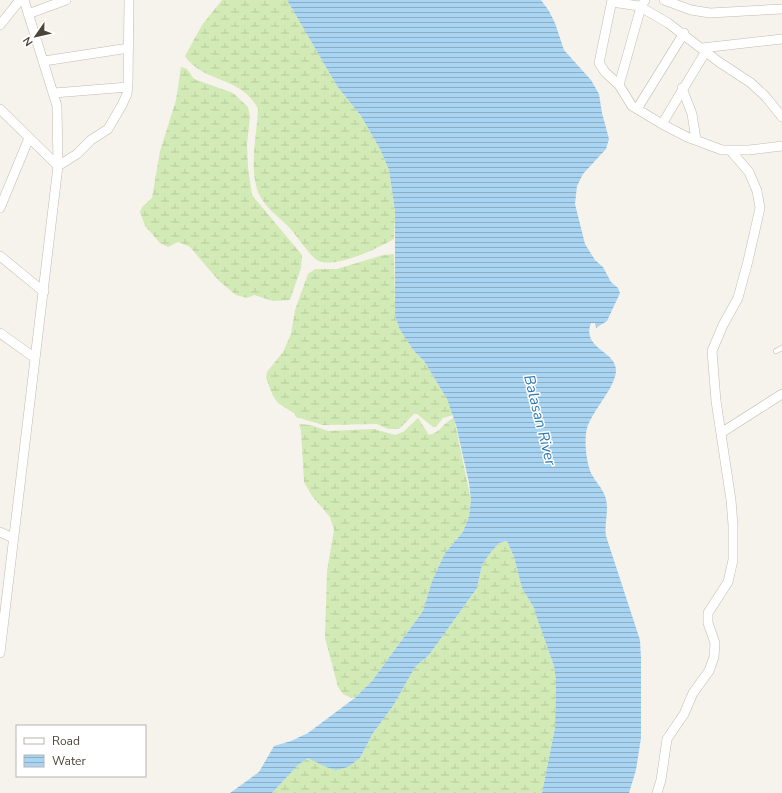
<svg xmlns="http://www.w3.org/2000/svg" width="782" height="793" font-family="'Nunito Sans',sans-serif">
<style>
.wetland{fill:url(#wetland-marsh)}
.water{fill:url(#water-rules)}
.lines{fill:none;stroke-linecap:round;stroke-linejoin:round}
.lane-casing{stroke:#c2bbae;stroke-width:5.5}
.street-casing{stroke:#c2bbae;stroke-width:10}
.lane{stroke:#fff;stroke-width:4.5}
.street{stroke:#fff;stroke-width:9}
.labels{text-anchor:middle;stroke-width:3;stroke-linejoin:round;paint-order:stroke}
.water-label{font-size:15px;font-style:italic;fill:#2e7ab2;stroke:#fff}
</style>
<defs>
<pattern id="wetland-marsh" width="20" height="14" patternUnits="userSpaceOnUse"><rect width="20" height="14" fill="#d2eab5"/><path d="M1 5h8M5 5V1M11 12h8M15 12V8" fill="none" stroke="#b6ca9c"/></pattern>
<pattern id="water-rules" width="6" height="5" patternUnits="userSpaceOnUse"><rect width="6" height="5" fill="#a9d4f2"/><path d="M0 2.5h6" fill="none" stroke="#8caec5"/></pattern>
</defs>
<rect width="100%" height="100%" fill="#f6f3ec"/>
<path class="wetland" d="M222 0H287L337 86 361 116 380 149 389 170 392 191 395 211 394 239C378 248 334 270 317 260 309 255 296 234 287 225 275 214 259 202 256 185 250 160 257 135 258 109 241 75 204 84 185 56L202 25Z
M181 67 187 69 194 79 233 93 248 107 250 117 247 144 248 168 252 195 302 255 301 268 290 300 273 301 254 295 247 298 236 295 219 281 190 247 178 242 168 247 160 243 145 226 140 212 142 207 152 198 160 151 176 100Z
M394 254 395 316 400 330 414 351 424 361 447 399 453 415 443 418 436 427H433L417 414H414L399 429H388L377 424 323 425 296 417 295 414 278 403 273 396 266 378 267 372 283 352 291 334 295 310 308 274 315 269H337L383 255Z
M418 418 429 435C440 433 444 422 454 418L471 500 469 516 463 532 445 553 432 581 423 611 372 681 356 697 351 698 343 694 338 687 325 638 327 571 334 530 330 517 312 496 304 482 301 431 299 424 311 425 328 431 374 429 395 435 403 432Z
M507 541 514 557 522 588 534 608 537 618 554 666 556 681 555 728 542 793H272L298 765 308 758 314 760 360 758 373 733 393 706 415 667 429 655 477 588 482 565 490 552 499 543Z"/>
<path class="water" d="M287 0H541L549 11 555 23 564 50 591 80 599 94 602 113 609 139 606 149 583 174 577 186 575 204 585 244 595 260 603 267 611 282 618 288 620 293 607 321 596 328 595 323H591C581 349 617 351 616 371 615 388 594 408 587 428 584 440 586 461 591 473 596 483 603 488 606 499 609 512 604 523 606 536L640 640 641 658V738L636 770 629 793H542L555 728 556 681 554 666 537 618 534 608 522 588 514 557 507 541 499 543 490 553 482 565 477 588 429 655 415 667 393 706 373 733 360 758 348 767 336 770 326 767 308 758 298 765 272 793H230L259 772 274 746 291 741 308 733 356 697 372 681 423 611 432 581 445 553 463 532 469 516 471 500 469 483 456 425 447 399 424 361 414 351 400 330 395 316V211L389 170 380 149 361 116 337 86Z"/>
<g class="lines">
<g class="lane-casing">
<path id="lane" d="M776 351 782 348"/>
</g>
<g class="street-casing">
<path id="street" d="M612 0 599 63 605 72 619 85 632 106 662 124 687 137 722 150H749L782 146
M664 0 691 10 710 13 782 9
M612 2 639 6 668 23 719 62 751 83 766 97 782 117
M28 14 66 0
M0 25 20 0
M702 48 782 39
M44 61 129 48
M619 85 641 7 645 0
M682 88 692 114 696 140
M54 93 128 87
M0 109 58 166 77 154 91 140 108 129 122 105 127 94 128 83 129 0
M637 109 684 33
M662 124 706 51
M0 208 29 138
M0 256 44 292
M0 333 35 358
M721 433 782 394
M0 532 13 538
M0 653 58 166 57 106 24 0
M657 793 661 780 667 739 684 714 693 693 709 671 714 657 715 643 708 623V613L728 582 733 560V525L731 500 716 401 712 351 723 325 738 298 748 261 760 208 757 191 749 172 730 150"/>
</g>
<use href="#lane" class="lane"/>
<use href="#street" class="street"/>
</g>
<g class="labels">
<g class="water-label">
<text transform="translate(540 420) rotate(76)" y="5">Balasan River</text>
</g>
</g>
<rect x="16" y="725" width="130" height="52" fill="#ffffff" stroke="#b7b4b0"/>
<rect x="24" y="738" width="20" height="6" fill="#ffffff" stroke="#b7b4b0"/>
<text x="52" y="745" font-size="12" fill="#4b4439">Road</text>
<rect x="24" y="755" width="20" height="12" fill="url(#water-rules)" stroke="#b7b4b0"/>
<text x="52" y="765" font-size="12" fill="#4b4439">Water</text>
<g transform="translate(36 36) rotate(236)" stroke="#ffffff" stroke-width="3" paint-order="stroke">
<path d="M0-3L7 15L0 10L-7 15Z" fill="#4b4439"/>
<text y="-6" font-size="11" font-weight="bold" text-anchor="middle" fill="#4b4439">N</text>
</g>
</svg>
